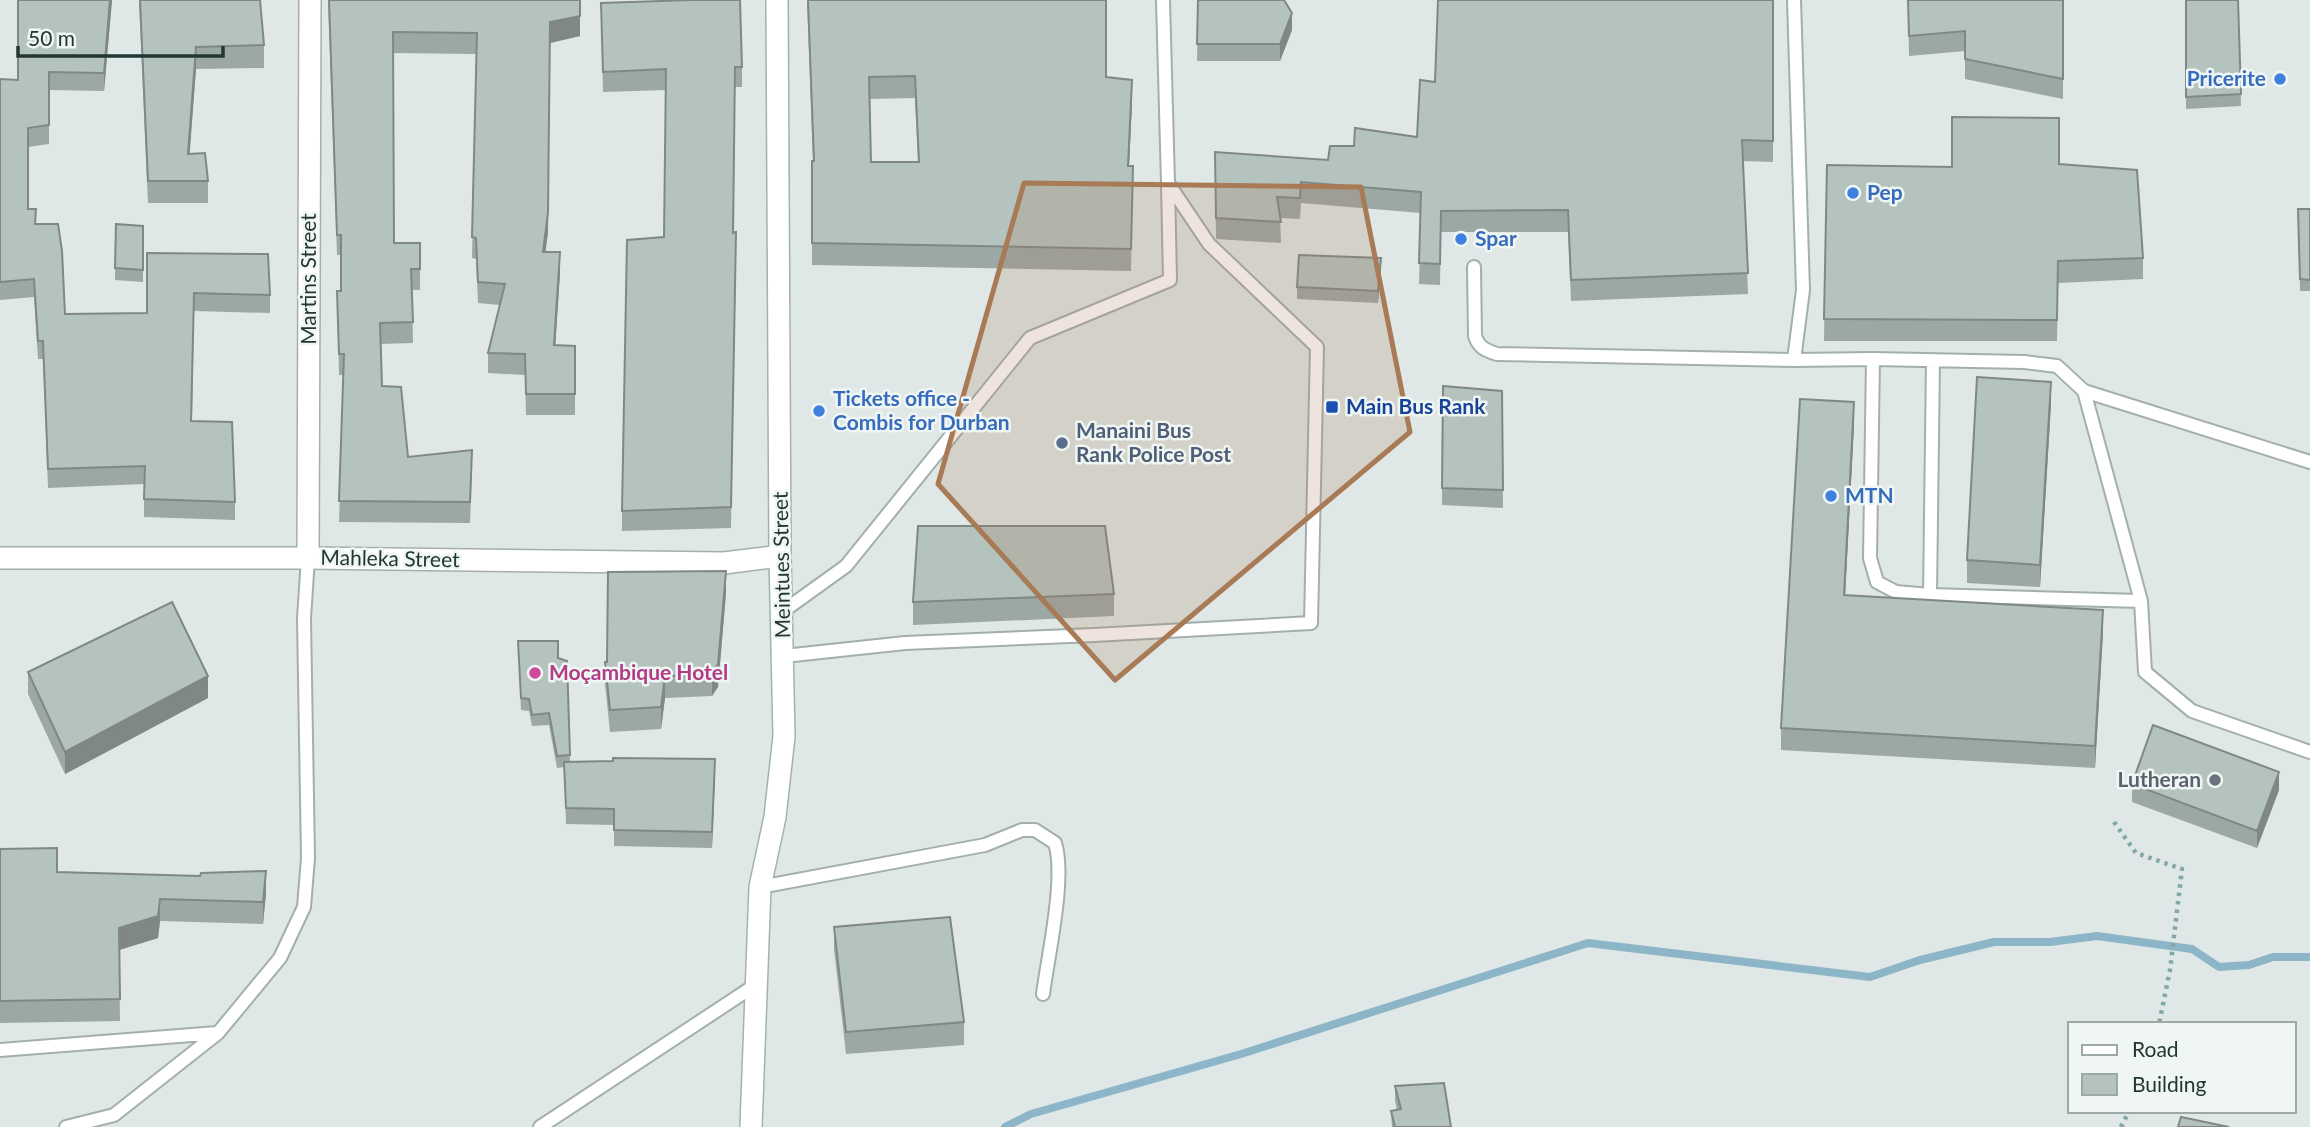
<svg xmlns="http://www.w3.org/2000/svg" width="2310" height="1127" font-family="Lato,sans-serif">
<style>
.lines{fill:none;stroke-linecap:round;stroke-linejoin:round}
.stream{stroke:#8db5c8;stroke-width:8}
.lane-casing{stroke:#a3afad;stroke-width:16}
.street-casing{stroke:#a3afad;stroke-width:24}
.secondary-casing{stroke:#a0b3af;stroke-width:24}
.path{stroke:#83a8a3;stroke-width:4.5;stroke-dasharray:3.5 5;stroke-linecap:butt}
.lane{stroke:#fff;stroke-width:12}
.street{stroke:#fff;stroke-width:21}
.secondary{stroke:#fff;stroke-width:21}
.wall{fill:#9ca8a4;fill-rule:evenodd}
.shaded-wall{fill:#7f8886}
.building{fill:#b5c3bf;stroke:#7f8886;stroke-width:2;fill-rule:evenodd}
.marked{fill:#a87a56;fill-opacity:0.2;stroke:#a87a56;stroke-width:5;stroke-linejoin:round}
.shop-dot{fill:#3f7fe0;stroke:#eff6f3;stroke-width:2.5}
.transit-dot{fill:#1a4fb4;stroke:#eff6f3;stroke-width:2.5}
.service-dot{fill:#5c6f8a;stroke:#eff6f3;stroke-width:2.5}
.hotel-dot{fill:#d1479c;stroke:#eff6f3;stroke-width:2.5}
.worship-dot{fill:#6b7280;stroke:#eff6f3;stroke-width:2.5}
.labels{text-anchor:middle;stroke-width:5;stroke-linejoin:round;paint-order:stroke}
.shop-label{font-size:21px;font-weight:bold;fill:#366cbe;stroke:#eff6f3;text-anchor:start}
.street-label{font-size:21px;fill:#223634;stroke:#eff6f3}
.transit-label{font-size:21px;font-weight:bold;fill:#164399;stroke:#eff6f3;text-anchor:start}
.service-label{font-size:21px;font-weight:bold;fill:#4e5e75;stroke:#eff6f3;text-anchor:start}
.hotel-label{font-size:21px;font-weight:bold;fill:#b23c85;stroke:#eff6f3;text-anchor:start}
.worship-label{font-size:21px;font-weight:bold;fill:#5b616d;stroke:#eff6f3;text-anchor:end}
</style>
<rect width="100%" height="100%" fill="#dfe8e6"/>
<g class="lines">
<path class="stream" d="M1005 1127 1031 1114 1241 1054 1588 943 1870 977 1920 960 1994 942H2050L2097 936 2192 949 2219 967 2249 965 2273 957H2310"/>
<g class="lane-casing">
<path id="lane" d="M1794 0 1803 290 1794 360 1873 359 2024 362 2057 366 2084 391 2141 601 2145 672 2192 711 2310 752
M1474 267 1475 336C1479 348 1485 350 1497 354L1794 360
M1873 359 1870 558 1877 582 1896 592 1930 595 2141 601
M2084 391 2310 462
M1930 595 1933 360
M782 612 846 566 1030 338 1170 280 1168 184
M784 656 905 643 1094 635 1311 623 1317 347 1209 244 1168 183 1163 0
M760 887 985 845 1022 830H1035L1055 843C1066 878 1048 955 1043 994
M0 1050 217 1033
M66 1127 114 1115 218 1033 280 958 304 907 308 858 304 618 308 558
M540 1127 757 984"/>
</g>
<g class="street-casing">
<path id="street" d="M0 558H308L724 563 780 556
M308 558 310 0"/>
</g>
<g class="secondary-casing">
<path id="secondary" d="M751 1127 760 887 775 817 784 736 780 556 777 0"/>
</g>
<path class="path" d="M2114 822 2136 853 2182 869 2170 970 2159 1024
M2121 1127 2129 1111"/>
<use href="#lane" class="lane"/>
<use href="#street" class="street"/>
<use href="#secondary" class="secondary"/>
</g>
<path class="wall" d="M18 0H112L104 91 49 90V144L28 147V209L36 224 65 314 147 313V253L270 295V313L194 311 192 421 235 502V520L144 517V484L48 488 43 359H38L34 297 0 300V79L18 80Z
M139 0H260L264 45V68L196 69 189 154 208 181V203H148Z
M328 0H580V36L550 43 548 232 545 252 560 273 555 345 575 346V415H526L525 375 488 373V353L500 305 478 303 476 259 472 258 476 54 393 53 394 243H420V290H412L413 343 380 344 382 386 408 457 472 471 470 523 339 522 344 375H339L337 291H341V255H337Z
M807 0H1106V77L1132 102 1129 166H1133L1131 271 812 265V161H813ZM915 98 918 162H871L870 99Z
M1198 0 1292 30 1280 61H1197Z
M1773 0V162L1743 161 1748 294 1571 301 1568 232H1441L1440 285 1419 284 1421 213 1301 203 1300 219 1280 218 1281 243 1216 239 1215 152 1328 160 1354 146 1417 137 1435 82Z
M1908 0H2063V99L1965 79V51L1909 56Z
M2238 0 2241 106 2186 109V97Z
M601 3 742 67V87H735L733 232 736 253 731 528 622 531V511L664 237 666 90 603 92Z
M2059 164 2143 258V279L2058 283 2057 341H1824L1827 165 1952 167Z
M2298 209H2310V291H2300Z
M116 224 143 226V282L115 280Z
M1381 269 1378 303 1297 299V287Z
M1443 386 1502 391 1503 508 1442 505Z
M2051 404 2040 587 1967 583V560Z
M1854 425 1845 595 2103 632 2095 768 1781 750V728Z
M726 593 718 687 712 696 665 698 661 729 610 732 605 684V662H607Z
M1114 594V616L913 625V602Z
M518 641 558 659 567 661 570 762 715 775 712 848 614 846V825L566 824 564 767 557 768 549 725 532 726 529 711 521 710Z
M28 672 208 698 65 774 28 694Z
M2132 784 2279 790 2257 848 2132 802Z
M0 849 57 872 266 893 263 924 160 921 158 938 119 950 120 1021 0 1023Z
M834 927 964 1022V1045L846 1054 834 949Z
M1395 1086 1451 1127H1392L1391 1111 1397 1110 1395 1101Z"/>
<path class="shaded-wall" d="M110 0H112L104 91V73Z
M1292 13V30L1280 61V44Z
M580 16V36L550 43 548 232 543 273 550 22Z
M196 47V69L188 176V154Z
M1132 80V102L1128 188V166Z
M560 252V273L554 366V345Z
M1381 258V269L1378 303V291Z
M2051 382V404L2040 587V565Z
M1854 402V425L1844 617V595Z
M726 571V593L718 687 712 696V674Z
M2103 610V632L2095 768V746Z
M208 676V698L65 774V752Z
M665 676V698L661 729V707Z
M715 759V775L712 848V832Z
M2279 772V790L2257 848V831Z
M266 871V893L263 924V902Z
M160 899V921L158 938 119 950V928Z"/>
<path class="building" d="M18 0H110L104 73 49 72V125L28 128V209H36L35 224H58L62 251 65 314 147 313V253L268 254 270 295 194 293 191 421 232 422 235 502 144 499 145 466 48 469 43 341H38L34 279 0 282V79L18 80Z
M140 0H260L264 45 196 47 188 154 205 153 208 181H148Z
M329 0H580V16L550 22 548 212 543 252H560L554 345 575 346V394H526L525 354 488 353 505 284 478 282 476 238 472 237 477 33 393 32 394 243H420V269H411L413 322 380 323 382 386 401 387 408 457 472 450 470 502 339 501 344 354H339L337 291H341V235H337Z
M691 0H740L742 67H735L733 233 736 232 731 507 622 511 627 240 664 237 666 69 603 72 601 3Z
M808 0H1106V77L1132 80 1128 166H1133L1131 249 812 243V161H814ZM915 76 919 162H871L869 77Z
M1198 0H1284L1292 13 1280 44H1197Z
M1438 0H1773V141L1742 140 1748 273 1571 280 1568 210 1441 211 1440 264 1419 263 1421 192 1301 182 1300 198 1277 197 1281 222 1216 218 1215 152 1328 160 1330 146H1354L1355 128 1417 137 1420 80 1435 82Z
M1908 0H2063V79L1965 59V31L1909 36Z
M2186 0H2238L2241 94 2186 97Z
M1952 117 2059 118V164L2137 170 2143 258 2058 261 2057 320 1824 319 1827 165 1952 167Z
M2298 209H2310V280L2300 279Z
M116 224 143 226V270L115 268Z
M1299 255 1381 258 1378 291 1297 287Z
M1977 377 2051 382 2040 565 1967 560Z
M1443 386 1502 391 1503 490 1442 488Z
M1800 399 1854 402 1844 595 2103 610 2095 746 1781 728Z
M918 526H1105L1114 594 913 602Z
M726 571 718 664 712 674 665 676 661 707 610 710 605 662H607L608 572Z
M172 602 208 676 65 752 28 672Z
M518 641H558V658L567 661 570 755 557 756 549 713 532 715 529 699 521 698Z
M2153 725 2279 772 2257 831 2132 784Z
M613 758 715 759 712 832 614 830V809L566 808 564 762 613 761Z
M57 848V872L200 876 201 873 266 871 263 902 160 899 158 916 119 928 120 999 0 1001V849Z
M950 917 964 1022 846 1032 834 927Z
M1444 1083 1451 1127H1395L1391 1111 1401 1109 1395 1086Z
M2181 1117 2229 1127H2178Z"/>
<path class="marked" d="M1024 183 1361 187 1410 432 1115 680 938 484Z"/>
<g class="shop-dot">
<circle cx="2280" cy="79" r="7"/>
<circle cx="1853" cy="193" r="7"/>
<circle cx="1461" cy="239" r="7"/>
<circle cx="819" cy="411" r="7"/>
<circle cx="1831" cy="496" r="7"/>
</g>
<rect class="transit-dot" x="1325" y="400" width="14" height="14" rx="3.5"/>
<circle class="service-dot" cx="1062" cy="443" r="7"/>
<circle class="hotel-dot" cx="535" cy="673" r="7"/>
<circle class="worship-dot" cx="2215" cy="780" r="7"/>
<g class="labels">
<g class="shop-label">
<text x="2266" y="86" text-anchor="end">Pricerite</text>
<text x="1867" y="200">Pep</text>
<text x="1475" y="246">Spar</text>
<text x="833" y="406">Tickets office -<tspan x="833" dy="24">Combis for Durban</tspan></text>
<text x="1845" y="503">MTN</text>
</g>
<g class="street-label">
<text transform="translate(309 279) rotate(-90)" y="7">Martins Street</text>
<text transform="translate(390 559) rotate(1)" y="7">Mahleka Street</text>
<text transform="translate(782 565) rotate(-91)" y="7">Meintues Street</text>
</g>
<g class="transit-label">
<text x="1346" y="414">Main Bus Rank</text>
</g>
<g class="service-label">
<text x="1076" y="438">Manaini Bus<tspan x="1076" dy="24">Rank Police Post</tspan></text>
</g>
<g class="hotel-label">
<text x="549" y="680">Moçambique Hotel</text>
</g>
<g class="worship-label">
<text x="2201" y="787">Lutheran</text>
</g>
</g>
<rect x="2068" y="1022" width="228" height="91" fill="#eff6f3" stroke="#9da9a7" stroke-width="2"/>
<rect x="2082" y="1045" width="35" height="10" fill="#ffffff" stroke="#9da9a7" stroke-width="2"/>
<text x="2132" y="1057" font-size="21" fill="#223634">Road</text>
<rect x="2082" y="1074" width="35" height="21" fill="#b5c3bf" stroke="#9da9a7" stroke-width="2"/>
<text x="2132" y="1092" font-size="21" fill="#223634">Building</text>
<path d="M18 46v10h205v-10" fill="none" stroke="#223634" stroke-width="3.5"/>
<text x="28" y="46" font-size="21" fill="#223634" stroke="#eff6f3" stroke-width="5" paint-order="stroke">50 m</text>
</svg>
